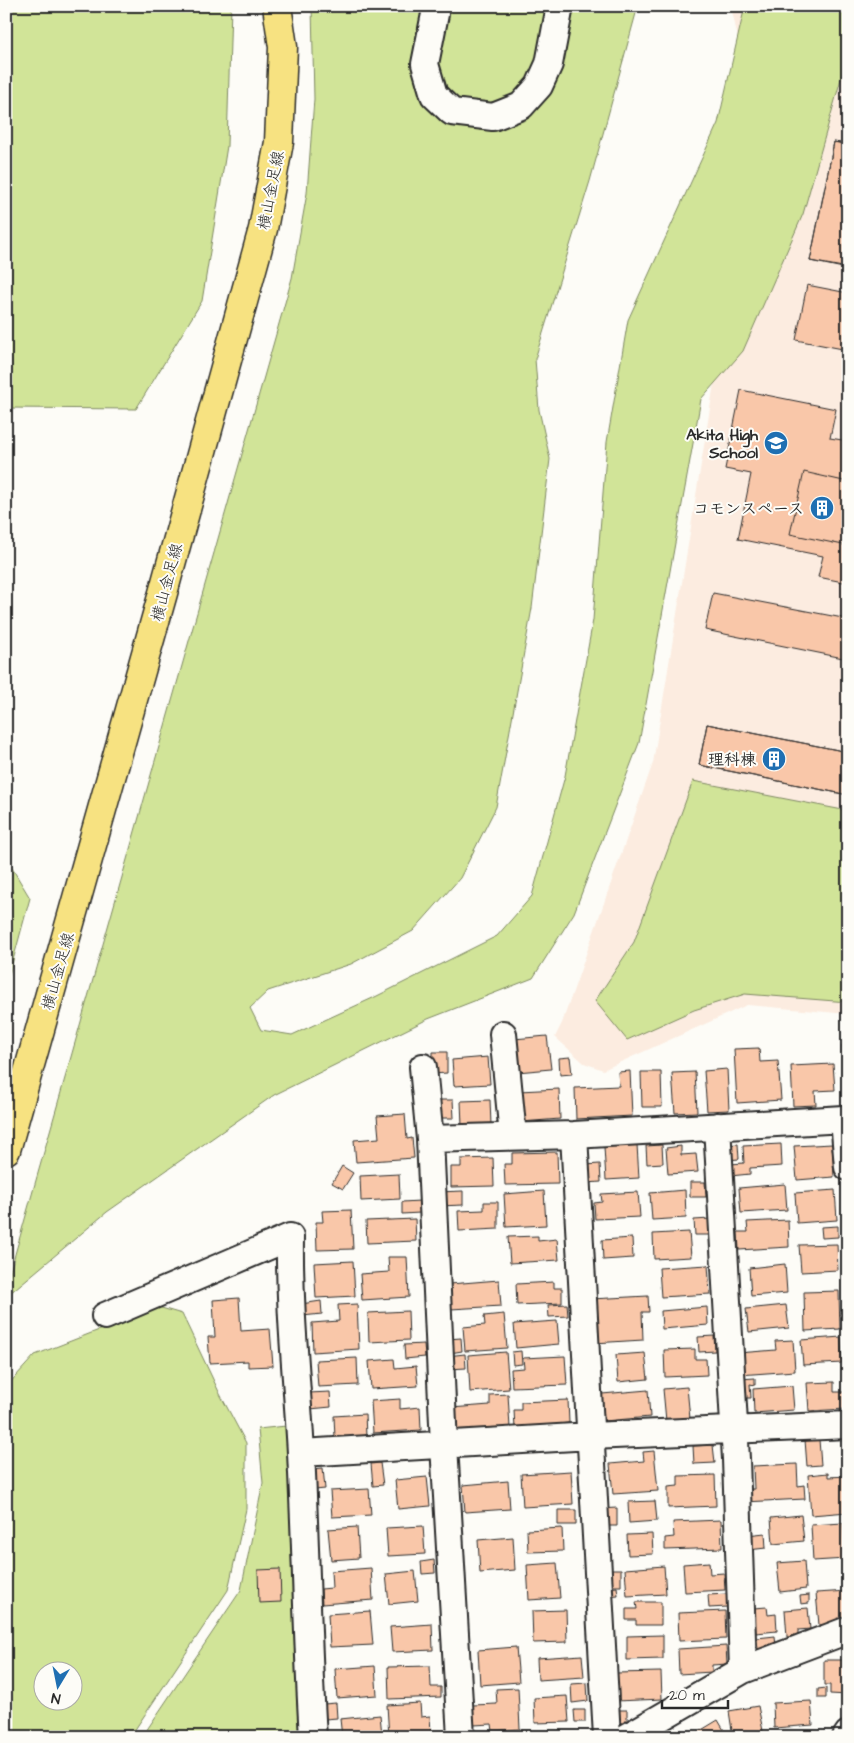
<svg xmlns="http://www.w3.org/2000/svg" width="854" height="1743" font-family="'Architects Daughter','Klee One',sans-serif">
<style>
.built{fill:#fcece0}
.green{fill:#d1e498;stroke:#7e8862;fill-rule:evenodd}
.building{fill:#f9c7a9;stroke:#2b2b2b}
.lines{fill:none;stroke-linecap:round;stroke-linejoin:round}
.minor-casing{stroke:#2b2b2b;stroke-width:30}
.primary-casing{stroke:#2b2b2b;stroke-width:31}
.minor{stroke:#fdfcf7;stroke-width:26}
.primary{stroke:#f7e281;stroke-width:28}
.labels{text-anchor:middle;stroke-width:4;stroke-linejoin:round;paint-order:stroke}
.street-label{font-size:16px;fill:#2b2b2b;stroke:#fdfcf7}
.poi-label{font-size:16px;font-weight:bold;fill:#2b2b2b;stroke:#fdfcf7;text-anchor:end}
</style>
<rect width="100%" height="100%" fill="#fdfcf7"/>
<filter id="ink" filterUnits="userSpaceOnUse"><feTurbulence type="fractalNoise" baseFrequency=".02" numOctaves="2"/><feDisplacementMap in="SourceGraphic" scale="10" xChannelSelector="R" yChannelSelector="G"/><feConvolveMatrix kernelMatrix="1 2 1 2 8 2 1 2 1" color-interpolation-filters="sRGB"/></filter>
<g filter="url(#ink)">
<path class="built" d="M731 6H848V1014L747 1005 603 1070 584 1063 555 1037 562 1023 653 763 756 122Z"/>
<path class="green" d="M6 6H231L227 146 202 301 136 409 6 408Z
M312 6H638L590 181 535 359 539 410 550 459 532 608 496 807 460 878 413 931 351 964 268 991 250 1008 261 1030 292 1035 375 997 497 936 532 896 565 776 593 620 607 442 628 320 718 123 745 6H848V54L803 214 743 351 701 399 639 743 574 913 533 978 428 1019 274 1095 107 1212 9 1294 6 1286 292 278 307 193 314 99Z
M693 781 848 811V1002L745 994 694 1010 627 1040 595 1001 634 942Z
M6 858 30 898 6 986Z
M158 1307 182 1314 220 1394 246 1443V1509L228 1590 130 1737H6V1387L35 1355ZM42 1670H72V1700H42Z
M286 1426 302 1737H142L241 1590 263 1483 258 1429Z"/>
<path class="building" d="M834 142 848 145V269L810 261Z
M834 142 848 144V268L810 261Z
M807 285 848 293V350L796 340Z
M741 390 836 409 830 438 848 441V583L818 577 823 556 738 539 751 474 725 469Z
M804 472 848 482V546L790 534Z
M713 593 848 619V659L705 630Z
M6 654 11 664 6 666Z
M707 724 848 752V795L699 765Z
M707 724 848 752V795L699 765Z
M547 1036 551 1069 517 1072 514 1039Z
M848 1044V1069H843L842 1045Z
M759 1048 760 1062 778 1061 781 1100 737 1103 734 1049Z
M433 1052H447V1073L433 1074Z
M488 1057 490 1084 454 1086 452 1060Z
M570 1057 572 1074 560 1075 559 1058Z
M833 1064 835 1090 815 1091 816 1105 793 1106 791 1066Z
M727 1069 729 1110 707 1111 704 1071Z
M630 1071 632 1116 576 1119 575 1088 619 1086 618 1072Z
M641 1072H661L662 1107H642Z
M695 1072 697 1112 675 1113 672 1073Z
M559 1089 560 1119 521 1122 519 1091Z
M436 1100H453L454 1118H436Z
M490 1100 491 1125 462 1126 461 1101Z
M405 1114 407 1139 412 1138 414 1158 356 1162 354 1140 379 1138 377 1116Z
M738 1144 739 1159 726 1160 725 1145Z
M781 1144 782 1166 750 1168V1174L730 1176V1164L744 1163 743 1146Z
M832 1144 834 1177 797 1180 794 1146Z
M637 1145 639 1178 606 1180 604 1147Z
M662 1145 663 1163 647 1164 646 1146Z
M681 1146V1155L696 1154 698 1172 668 1174 666 1148Z
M557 1152 558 1184 505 1185 504 1164H512V1153Z
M493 1158 494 1186 451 1187V1167H461V1159Z
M600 1164 601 1182 586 1183 585 1165Z
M342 1166 353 1173 343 1189 332 1183Z
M399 1174 400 1199 361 1201 360 1176Z
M690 1182H705L706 1197H690Z
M785 1184 787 1210 741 1213 739 1188Z
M685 1190 686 1218 652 1220 650 1193Z
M835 1190 837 1220 797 1223 795 1193Z
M463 1191V1205L439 1206 438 1192Z
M544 1191 546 1225 506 1227 504 1194Z
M638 1192 640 1217 595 1219 594 1203 602 1202 601 1194Z
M420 1201V1213L402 1214V1202Z
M484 1202H498V1229L459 1231 458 1211 484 1210Z
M351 1210 353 1249 317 1250 316 1222H323L322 1211Z
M415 1219 416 1241 367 1243 366 1221Z
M710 1219V1235H695L694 1220Z
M788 1220 789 1247 739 1250 738 1232H748L747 1222Z
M838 1226V1237L822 1238 821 1227Z
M689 1232 691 1257 654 1259 653 1234Z
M538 1236V1241L557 1239 559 1260 510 1263 508 1237Z
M632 1238 633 1258 603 1260 602 1240Z
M837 1244 838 1270 801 1272 799 1245Z
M388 1257H407L409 1297 362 1300 360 1274 389 1272Z
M353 1261 355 1296 316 1298 314 1263Z
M785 1264 787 1293 751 1296 749 1268Z
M708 1265 710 1294 661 1297 659 1268Z
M499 1280 501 1306 451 1309 450 1284Z
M554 1282V1288H562V1303L517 1305 516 1284Z
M839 1291 840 1329 805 1331 804 1292Z
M648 1296 649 1312H642L643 1340 594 1343 591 1299Z
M239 1298 241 1331 270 1329 273 1366 248 1367V1361L210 1363 208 1337H215L213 1300Z
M321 1301 322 1314 302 1316 301 1304Z
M357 1304 359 1349 313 1352 312 1323 339 1321 338 1305Z
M567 1304 568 1316 549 1317 548 1305Z
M786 1305 789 1328 749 1332 746 1309Z
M707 1307 708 1325 662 1329 661 1311Z
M408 1311 409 1340 369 1342 368 1313Z
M504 1314 507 1348 465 1351 463 1327 485 1325 484 1316Z
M557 1321 559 1344 516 1348 514 1324Z
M714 1336 715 1351 699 1352 698 1337Z
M841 1337 842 1363 803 1365 801 1340Z
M461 1338 462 1351 450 1353 448 1339Z
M793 1340 795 1371 739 1375 738 1353 776 1350 775 1341Z
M424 1344 425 1357 405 1359 404 1345Z
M695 1349V1359H706L707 1375 665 1377 664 1350Z
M521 1351 522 1364 513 1365 512 1352Z
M506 1352 509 1389 470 1392 468 1355Z
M645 1353 648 1379 618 1382 616 1355Z
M465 1354 466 1368 449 1369 447 1356Z
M565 1356 567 1385 512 1387 511 1369 524 1368 523 1358Z
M357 1358 358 1385 318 1387 316 1360Z
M394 1359 395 1368 416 1366 418 1386 371 1389 369 1361Z
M755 1378V1385L750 1384 751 1398H741L740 1379Z
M834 1382V1392H845L846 1409 809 1411 807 1383Z
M792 1386 794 1410 754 1413 753 1389Z
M687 1387 690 1419 666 1421 663 1389Z
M648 1390 650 1417 604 1421 602 1394Z
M330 1392 331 1407 310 1409 309 1393Z
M508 1394 510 1428 453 1432 451 1408 490 1405V1395Z
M400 1399V1409L420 1407 421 1430 373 1433 371 1401Z
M568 1400 569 1423 558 1424V1427L515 1429 514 1410H521V1402Z
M365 1414 366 1436 335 1438 334 1416Z
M805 1440H819L821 1465 807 1466Z
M713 1445 715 1463 694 1464 693 1446Z
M654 1451 658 1491 613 1494 610 1464 644 1461 643 1452Z
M380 1463 383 1485 373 1486 371 1464Z
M797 1464 798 1486 804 1485 805 1499 744 1502V1489H754L753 1466Z
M323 1468 325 1489 315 1490 313 1469Z
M571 1471 573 1504 523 1507 521 1474Z
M828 1473V1477L848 1476V1512L811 1515 808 1475Z
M715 1475 716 1506 668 1508V1487L678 1486V1476Z
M427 1477 430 1506 398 1509 395 1480Z
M508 1481 510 1509 465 1512 463 1485Z
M369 1489 371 1515 332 1517 330 1491Z
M655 1501 657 1521 629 1523 628 1502Z
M617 1508V1526H600L599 1509Z
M558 1510H576V1525H558Z
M801 1515 804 1541 773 1544 771 1518Z
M721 1520 722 1548 665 1550V1538L674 1537 673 1522Z
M843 1523 846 1559 813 1561 811 1525Z
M423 1526 425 1554 388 1556 386 1528Z
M357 1527 359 1558 331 1560 328 1529Z
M562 1528 563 1551 528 1552 527 1530Z
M765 1533 766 1548 748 1550 747 1535Z
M652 1534 653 1554 628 1555 627 1535Z
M513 1537 515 1570 480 1573 478 1540Z
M434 1560 435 1573 422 1574 421 1562Z
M804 1561 806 1589 780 1592 777 1563Z
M709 1562 710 1574 724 1573 725 1590 685 1592 683 1564Z
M557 1563 560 1598 529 1600 527 1565Z
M664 1566 666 1594 627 1596 625 1569Z
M371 1568 373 1600 322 1604 321 1589 332 1588 331 1571Z
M280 1569 281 1602 259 1603 258 1570Z
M602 1569H621V1586H603Z
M415 1571 418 1601 389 1604 386 1574Z
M617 1587 618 1595 607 1596V1588Z
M848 1591V1623L819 1625 816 1593Z
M727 1594V1607L709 1608 708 1595Z
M809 1595V1603L801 1604 800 1596Z
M636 1602H661V1625H636V1620H626V1609H637Z
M767 1607 768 1615 776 1614 777 1631 756 1633 754 1608Z
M808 1608 810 1629 798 1630V1636L787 1637 785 1610Z
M566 1610 567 1642 533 1643 532 1611Z
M370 1611 373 1645 330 1647 328 1614Z
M725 1611 726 1639 679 1641 678 1613Z
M432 1624 433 1650 392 1652 390 1627Z
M663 1635V1659L627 1660V1636Z
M775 1636 776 1648 758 1650 757 1638Z
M726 1646 727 1664 712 1665V1672L679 1674 678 1649Z
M516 1647 519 1682 480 1685 478 1650Z
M582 1655 584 1677 538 1680 537 1658Z
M824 1660H848V1695L830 1694V1685H824Z
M375 1666 377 1695 337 1698 335 1669Z
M430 1666 431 1687H441V1697L389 1699 388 1667Z
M661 1672 662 1699 616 1701V1673Z
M587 1683 588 1701 572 1703 571 1684Z
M518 1688 520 1729 493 1731 492 1724 474 1725 473 1705 497 1704 496 1689Z
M826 1688V1698H818V1689Z
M567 1696 569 1722 535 1723 534 1698Z
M811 1701 813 1725 774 1728 773 1703Z
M336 1703 337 1718 325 1719 324 1704Z
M420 1703 421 1717 430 1716 431 1733H421V1737H389L387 1705Z
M758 1706 763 1731 733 1737 729 1711Z
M574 1710H585V1722H575Z
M612 1710H627V1725H612Z
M380 1715 382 1735 342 1737 340 1719Z
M718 1720 728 1737H690Z
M574 1734 575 1737H546Z"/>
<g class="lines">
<g class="minor-casing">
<path id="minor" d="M434 6 435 14 425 64 434 95 452 112 493 117 521 106 539 86 549 64 560 6
M503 1034 513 1136
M423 1067 430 1139 444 1445 461 1737
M717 1126 736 1459 743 1670
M574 1135 607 1737
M430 1139 574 1135 844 1119 848 1167
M105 1316 290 1237C289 1309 297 1381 301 1453 306 1547 307 1642 313 1737
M301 1453 591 1436 848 1425
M627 1737 743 1670 848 1630
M846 1737 848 1734"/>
</g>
<g class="primary-casing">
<path id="primary" d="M6 1150 163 593 263 229 279 142 283 47 277 6"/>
</g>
<use href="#minor" class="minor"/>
<use href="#primary" class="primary"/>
</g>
</g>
<defs>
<g id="school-disc" transform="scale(1.25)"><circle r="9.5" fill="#1f6fb2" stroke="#fdfcf7"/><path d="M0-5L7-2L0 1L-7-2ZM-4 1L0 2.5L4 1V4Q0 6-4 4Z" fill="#fff"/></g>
<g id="building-disc" transform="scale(1.25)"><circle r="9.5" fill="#1f6fb2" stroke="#fdfcf7"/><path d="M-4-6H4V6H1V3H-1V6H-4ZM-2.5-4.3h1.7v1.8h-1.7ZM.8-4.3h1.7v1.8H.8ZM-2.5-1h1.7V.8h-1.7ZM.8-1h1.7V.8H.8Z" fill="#fff"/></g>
</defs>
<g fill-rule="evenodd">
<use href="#school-disc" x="776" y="443"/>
<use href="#building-disc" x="822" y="508"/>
<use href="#building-disc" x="774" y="759"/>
</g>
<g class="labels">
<g class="street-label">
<text transform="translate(270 190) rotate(-79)" y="6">横山金足線</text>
<text transform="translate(166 582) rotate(-75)" y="6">横山金足線</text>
<text transform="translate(57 971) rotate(-74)" y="6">横山金足線</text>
</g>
<g class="poi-label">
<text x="758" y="440">Akita High<tspan x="758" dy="18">School</tspan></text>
<text x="804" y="514">コモンスペース</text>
<text x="756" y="765">理科棟</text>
</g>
</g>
<rect width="854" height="1743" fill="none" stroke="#fdfcf7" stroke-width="25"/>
<rect x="12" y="12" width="829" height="1718" fill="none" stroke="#2b2b2b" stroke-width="2" filter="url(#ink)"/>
<g transform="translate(58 1686) rotate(190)"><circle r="24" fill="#fdfcf7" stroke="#a9a8a5"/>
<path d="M0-4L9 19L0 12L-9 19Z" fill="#1f6fb2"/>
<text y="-8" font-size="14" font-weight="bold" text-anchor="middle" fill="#2b2b2b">N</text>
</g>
<path d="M662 1700v8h66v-8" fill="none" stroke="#2b2b2b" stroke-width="2.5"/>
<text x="669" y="1700" font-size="15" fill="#2b2b2b" stroke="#fdfcf7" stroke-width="4" paint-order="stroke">20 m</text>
</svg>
